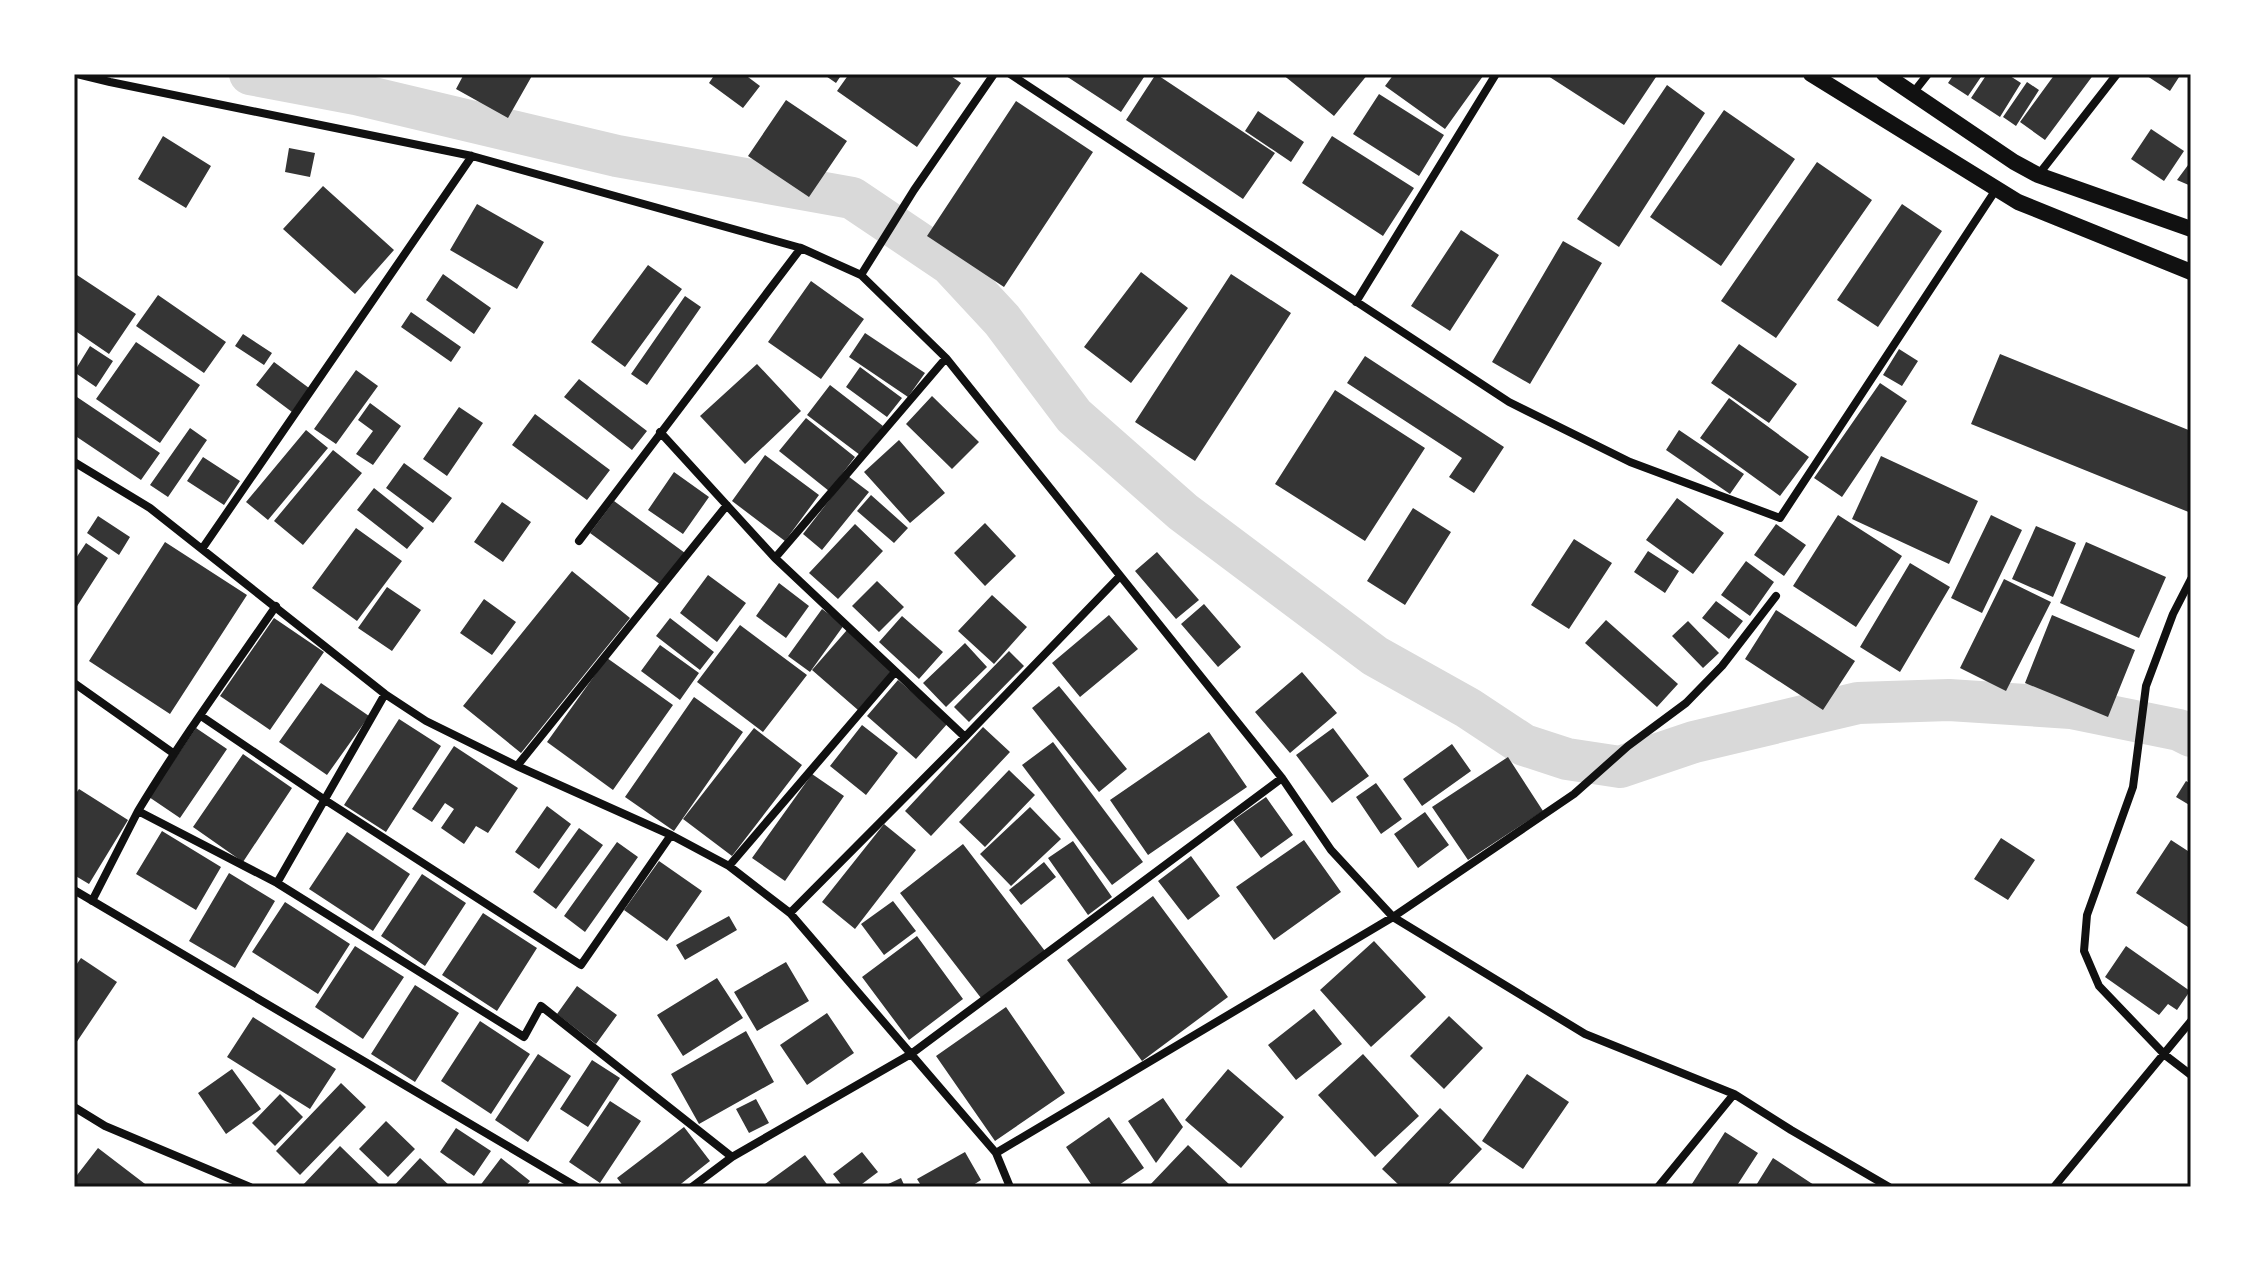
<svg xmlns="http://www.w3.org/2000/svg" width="2265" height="1261" font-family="Raleway,sans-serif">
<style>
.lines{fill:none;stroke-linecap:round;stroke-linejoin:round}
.canal{stroke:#d9d9d9;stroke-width:42}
.building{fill:#353535}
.minor{stroke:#111;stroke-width:8}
.secondary{stroke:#111;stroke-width:16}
.neatline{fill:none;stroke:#111;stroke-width:3}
</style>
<rect width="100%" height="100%" fill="#fff"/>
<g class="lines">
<path class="canal" d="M250 74 356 94 617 156 852 198 950 264 1002 320 1074 416 1183 512 1375 656 1468 708 1524 745 1567 759 1620 767 1694 742 1858 703 1949 700 2071 708 2179 730 2191 736"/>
</g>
<path class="building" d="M464 74H533L508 118 456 89Z
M715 74H744L760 86 743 108 709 83Z
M823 74H842L836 83Z
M849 74H948L961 83 917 147 837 91Z
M1063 74H1146L1121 112Z
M1156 74 1275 153 1243 199 1126 120Z
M1282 74H1368L1334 116Z
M1394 74H1480L1483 76 1445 129 1385 86Z
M1545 74H1658L1624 125Z
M1954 74H1983L1968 96 1948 83Z
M1987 74H2007L2021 83 2000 117 1971 98Z
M2055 74H2094L2045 140 2020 122Z
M2144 74H2181L2170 91Z
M2027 82 2039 90 2016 126 2003 117Z
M1667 85 1705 113 1619 247 1577 219Z
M1379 94 1444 135 1419 176 1353 134Z
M786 100 847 141 809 197 748 156Z
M1016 101 1093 152 1004 287 927 236Z
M1724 110 1795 159 1721 266 1650 217Z
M1258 111 1304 142 1291 162 1245 131Z
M2151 129 2184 151 2164 181 2131 159Z
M163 136 211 166 186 208 138 179Z
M1332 136 1414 188 1383 236 1302 183Z
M289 148 315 153 310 177 285 172Z
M2191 161V186L2177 180Z
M1817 162 1872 200 1776 338 1721 301Z
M323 186 394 250 355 294 283 229Z
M477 204 544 242 517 289 450 250Z
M1902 204 1942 231 1878 327 1837 300Z
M1461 230 1499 255 1450 331 1411 306Z
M1563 241 1602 263 1530 384 1492 362Z
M648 265 682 289 625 367 591 342Z
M1141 272 1188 308 1131 383 1084 347Z
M74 273 136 314 109 354 74 330Z
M443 274 491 308 474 334 426 300Z
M1231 274 1291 313 1195 461 1135 422Z
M811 281 864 319 821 379 768 342Z
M158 295 226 342 204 373 136 326Z
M685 296 701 307 647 385 631 374Z
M411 312 461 347 451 362 401 327Z
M865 333 925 373 908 397 849 357Z
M243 334 272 353 264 365 235 346Z
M136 342 200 385 160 443 96 399Z
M1739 344 1797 384 1769 423 1711 383Z
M90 346 113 361 96 387 74 372Z
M1899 349 1918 361 1902 386 1883 375Z
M2000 354 2191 431V513L1971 424Z
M1365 356 1504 447 1474 493 1449 477 1462 458 1347 383Z
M274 362 309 388 292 412 256 385Z
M757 364 801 411 745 464 700 416Z
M860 367 902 398 887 417 846 387Z
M356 370 378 386 336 444 314 429Z
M579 379 647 431 632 450 564 397Z
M1880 383 1907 401 1842 497 1814 478Z
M830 385 883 426 860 455 807 415Z
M1335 390 1425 448 1365 541 1275 484Z
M74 395 160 453 141 480 74 435Z
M932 396 979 442 952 469 906 424Z
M1729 398 1809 457 1780 496 1700 438Z
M370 403 401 426 373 465 356 454 373 431 358 420Z
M459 407 483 423 447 476 423 459Z
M535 414 610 470 587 500 512 445Z
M806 418 855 457 829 491 779 451Z
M190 428 207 440 168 497 150 485Z
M306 430 328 448 268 520 246 502Z
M1679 430 1744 474 1730 494 1666 450Z
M899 440 945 493 910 523 864 472Z
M333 450 362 473 303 545 274 521Z
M765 455 819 495 785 541 732 501Z
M1881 456 1978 501 1949 564 1852 519Z
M203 457 240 481 224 505 187 481Z
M404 463 452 498 433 523 386 488Z
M674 472 709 497 683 534 648 510Z
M848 476 869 492 822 550 803 534Z
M374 488 424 528 407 549 357 510Z
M871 495 908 528 894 543 857 511Z
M1677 498 1724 533 1693 574 1646 540Z
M614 501 685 553 661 585 590 533Z
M502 502 531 522 503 562 474 542Z
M1413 508 1451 532 1405 605 1367 581Z
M1838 515 1902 556 1856 627 1793 586Z
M1991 515 2022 530 1982 613 1951 598Z
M98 516 130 537 119 555 87 533Z
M985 523 1016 556 985 586 954 553Z
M855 524 883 551 838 599 809 573Z
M1776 524 1806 545 1784 576 1754 555Z
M2036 526 2076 543 2053 597 2012 579Z
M356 528 402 561 357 621 312 588Z
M1574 539 1612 563 1569 629 1531 605Z
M165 542 247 595 170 714 89 661Z
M2086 542 2166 577 2139 638 2060 603Z
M86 543 108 558 74 611V561Z
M1648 551 1679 571 1665 593 1634 572Z
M1157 552 1199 600 1176 619 1135 571Z
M1746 561 1774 582 1750 616 1721 595Z
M1910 563 1950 587 1900 672 1860 647Z
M572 571 630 618 521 753 463 706Z
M708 575 746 603 717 642 680 613Z
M2004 579 2051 602 2006 691 1960 668Z
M877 581 904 607 879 632 852 606Z
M779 583 809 606 786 638 756 616Z
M387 587 421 610 392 651 358 628Z
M992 595 1027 627 994 664 958 631Z
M484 599 516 622 492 655 460 633Z
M1716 601 1743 621 1729 639 1702 618Z
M1204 604 1241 647 1218 667 1181 624Z
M822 609 844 625 810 672 788 656Z
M1776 610 1855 661 1823 710 1745 659Z
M1109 615 1138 649 1080 697 1052 663Z
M2052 615 2135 650 2108 717 2025 683Z
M902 616 943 652 919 679 879 642Z
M274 618 324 652 270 730 220 696Z
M670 618 714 652 700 670 656 636Z
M1606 620 1678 684 1657 707 1585 643Z
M1688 621 1719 653 1703 668 1672 636Z
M740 625 807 675 763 732 697 682Z
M847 630 893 671 858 710 812 670Z
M965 643 987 667 946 707 923 683Z
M660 645 699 673 680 700 641 671Z
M1009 651 1024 666 969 722 954 707Z
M607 658 673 705 613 790 547 742Z
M1302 672 1337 713 1290 753 1255 712Z
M898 680 948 723 916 759 867 716Z
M321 683 369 716 327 775 279 742Z
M1059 686 1127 769 1099 792 1032 708Z
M694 697 743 732 674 831 625 797Z
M399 719 441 746 386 832 344 805Z
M862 725 898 753 866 795 830 766Z
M983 727 1010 752 931 836 905 811Z
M196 728 227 749 180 818 149 797Z
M754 728 802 765 732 856 683 819Z
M1333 728 1369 776 1332 803 1296 755Z
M1209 732 1247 787 1148 855 1110 800Z
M1053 742 1143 862 1112 885 1022 765Z
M1452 744 1471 771 1422 806 1403 779Z
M454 746 518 788 488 833 476 826 464 844 441 828 454 809 445 803 432 822 412 809Z
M243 754 292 788 243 862 193 827Z
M1508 757 1543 811 1468 860 1432 807Z
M1009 770 1035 795 985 847 959 822Z
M812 774 844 796 785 881 752 858Z
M2186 781 2191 784V806L2176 797Z
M1376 783 1402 819 1381 834 1356 797Z
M79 789 128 820 89 884 74 875V796Z
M1266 797 1293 835 1261 858 1233 820Z
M547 806 571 824 539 869 515 852Z
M1030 807 1061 839 1011 886 980 854Z
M1425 812 1449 845 1418 868 1394 834Z
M884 824 916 850 855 929 822 902Z
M579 828 603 845 556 909 533 892Z
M162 831 221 867 196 910 136 874Z
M347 832 410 874 373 931 309 889Z
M2001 838 2035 860 2008 900 1974 879Z
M1304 840 1341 892 1274 940 1236 887Z
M2171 840 2191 853V929L2136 893Z
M1073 841 1112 897 1088 915 1048 858Z
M617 842 638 857 585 932 564 916Z
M963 844 1045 951 981 998 900 893Z
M1191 856 1220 896 1188 920 1158 881Z
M659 861 702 891 667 941 624 910Z
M1044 862 1056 877 1021 905 1009 890Z
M229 873 275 901 235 968 189 941Z
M422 874 466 903 425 966 381 936Z
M1153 896 1228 997 1142 1061 1067 960Z
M893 901 916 931 884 955 861 924Z
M285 902 350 944 318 994 252 952Z
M483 913 537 948 497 1011 442 975Z
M729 916 737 930 685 960 676 945Z
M917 936 963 999 909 1040 862 977Z
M1374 941 1426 997 1371 1047 1320 990Z
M355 946 404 977 363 1039 315 1007Z
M2126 946 2190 991 2177 1010 2168 1004 2159 1015 2105 977Z
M81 958 117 982 74 1046V968Z
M786 962 809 1001 757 1031 734 992Z
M717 978 743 1018 683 1056 657 1015Z
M415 985 459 1013 415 1082 371 1054Z
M577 986 617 1015 596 1044 557 1014Z
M1006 1007 1065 1093 995 1141 936 1056Z
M1314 1009 1342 1044 1296 1080 1268 1045Z
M827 1013 854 1053 807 1085 780 1045Z
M1449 1016 1483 1048 1444 1089 1410 1056Z
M253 1017 336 1069 310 1109 227 1057Z
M480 1021 530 1054 491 1114 441 1081Z
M746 1031 774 1082 699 1124 671 1074Z
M538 1054 571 1076 528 1142 495 1120Z
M1363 1054 1419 1116 1375 1157 1318 1095Z
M592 1060 620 1078 588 1127 560 1109Z
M232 1069 261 1109 226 1134 198 1093Z
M1228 1069 1284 1117 1241 1168 1185 1120Z
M1527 1074 1569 1102 1523 1169 1482 1141Z
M341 1083 366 1107 300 1175 276 1151Z
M280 1094 303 1117 275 1146 252 1123Z
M1163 1098 1183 1127 1156 1163 1128 1121Z
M756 1099 769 1123 749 1133 736 1109Z
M610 1101 641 1121 600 1183 569 1162Z
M1440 1108 1482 1149 1446 1187H1401L1382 1169Z
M1109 1117 1144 1168 1116 1187H1093L1066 1147Z
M386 1121 415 1149 388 1177 359 1149Z
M684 1127 710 1161 677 1187H624L617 1178Z
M456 1128 491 1151 474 1176 440 1152Z
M1725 1132 1758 1153 1736 1187H1690Z
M1188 1145 1232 1187H1148Z
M340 1146 380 1185 378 1187H301Z
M98 1148 149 1187H74V1179Z
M862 1152 878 1172 858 1187H843L833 1174Z
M965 1152 981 1180 970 1187H922L917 1179Z
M805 1155 829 1187H761Z
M420 1158 451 1187H393Z
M501 1158 530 1181 525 1187H479Z
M1773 1158 1814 1185 1813 1187H1755Z
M901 1178 905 1187H882Z"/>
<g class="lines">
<path class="minor" d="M77 74 110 82 472 156 801 248 861 275
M994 74 914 190 861 275 946 358 1282 778 1331 850 1393 917 1574 794 1628 746 1686 703 1722 666 1776 596
M1010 74 1509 402 1630 462 1780 518 1997 188
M1913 93 1928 74
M2039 174 2117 74
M1356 302 1496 74
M946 358 775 558 965 737 1120 576
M660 432 775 558
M74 462 150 508 385 694 426 721 517 766 671 835 729 866 790 913 996 1153 1010 1187
M579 541 801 248
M202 549 472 156
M2191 579 2173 614 2146 686 2133 787 2087 915 2084 951 2099 986 2165 1055 2191 1075
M74 683 173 753
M201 716 325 800 581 965 671 835
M517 766 727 505
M138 811C181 740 229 674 276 606
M729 866 895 672
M277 883 385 694
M74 890 577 1187
M92 901 138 811 277 883 524 1037 541 1006 732 1157
M790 913 965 737
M74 1107 105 1126 250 1187
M996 1153 1393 917 1585 1034 1734 1094 1791 1130 1889 1187
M692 1187 732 1157 911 1054 1282 778
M1658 1187 1734 1094
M2054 1187 2191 1021"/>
<path class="secondary" d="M1811 74 2018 202 2191 272
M1884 74 2014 162 2038 175 2191 229"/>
</g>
<rect width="2265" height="1261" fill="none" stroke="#ffffff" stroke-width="152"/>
<rect x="76" y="76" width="2113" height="1109" class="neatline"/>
</svg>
